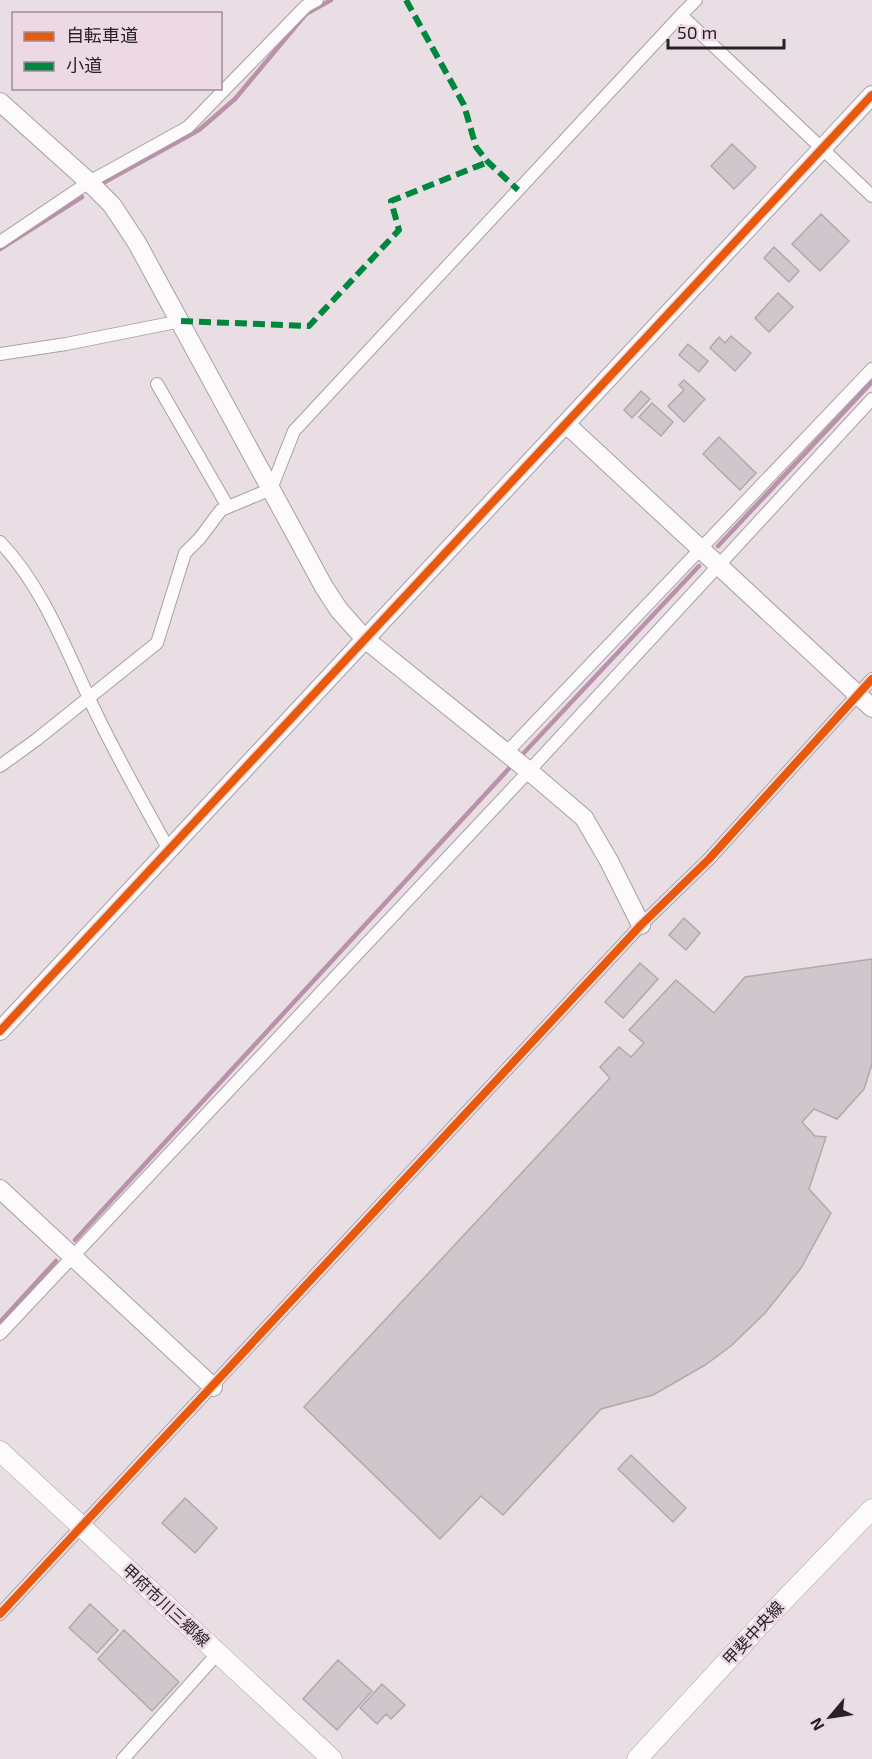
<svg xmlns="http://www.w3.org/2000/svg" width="872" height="1759" font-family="'Exo 2','Noto Sans JP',sans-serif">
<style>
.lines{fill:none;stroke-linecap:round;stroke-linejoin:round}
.stream{stroke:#ba91aa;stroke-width:4.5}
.building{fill:#cfc7cb;stroke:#b0a9ad;stroke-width:1.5}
.street-casing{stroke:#a7a0a4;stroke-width:14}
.secondary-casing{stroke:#a7a0a4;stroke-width:20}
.primary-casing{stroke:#a7a0a4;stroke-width:21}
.street{stroke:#fcfafb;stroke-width:12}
.secondary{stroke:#fcfafb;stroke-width:18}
.primary{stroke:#fcfafb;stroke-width:20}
.quiet{stroke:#00873e;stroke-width:6;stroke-dasharray:12 6;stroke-linecap:butt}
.cycleway-casing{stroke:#edd9e4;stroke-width:11}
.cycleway{stroke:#e8590c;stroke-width:8}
.labels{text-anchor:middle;stroke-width:5;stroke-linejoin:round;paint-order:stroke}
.street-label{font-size:16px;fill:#282125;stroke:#edd9e4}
</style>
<rect width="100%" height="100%" fill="#e8dee3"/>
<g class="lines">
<path class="stream" d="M103 183 199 130 235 99 306 14 331 0
M0 249 82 197
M718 546 872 382
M520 757 699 566
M75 1240 514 763
M0 1322 56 1261"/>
</g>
<path class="building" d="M732 144 756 167 734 189 711 166Z
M821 214 849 241 820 271 792 244Z
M774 247 799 271 789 282 764 258Z
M778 293 793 307 769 332 755 318Z
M731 336 751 353 735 371 710 348 719 337 725 343Z
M688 344 708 361 699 372 679 355Z
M684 380 705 399 684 422 668 406 684 390 679 385Z
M641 391 650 399 632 418 624 410Z
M652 403 673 422 661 436 639 417Z
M719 437 756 473 740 490 703 454Z
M684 918 700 933 686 950 669 935Z
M872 959V1064L864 1089 837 1119 814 1109 802 1122 815 1136 826 1137 809 1189 831 1213 801 1268 765 1313 731 1346 705 1365 653 1395 601 1409 503 1515 481 1496 440 1539 304 1407 610 1078 600 1067 619 1047 631 1057 644 1043 629 1030 676 980 714 1013 745 977Z
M640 963 658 979 623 1018 605 1002Z
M631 1455 686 1508 673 1522 618 1469Z
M185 1498 217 1528 195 1553 162 1523Z
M90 1604 118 1630 97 1653 69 1628Z
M124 1630 179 1682 152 1711 98 1659Z
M338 1660 372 1691 337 1730 303 1699Z
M382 1684 405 1705 391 1719 386 1714 377 1724 360 1708Z"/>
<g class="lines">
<g class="street-casing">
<path id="street" d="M696 0 681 15 872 196
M0 242 89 182 188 127 306 6 317 0
M0 354 66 344 181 321
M157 384 228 507
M0 542C41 585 63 642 88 696 112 749 141 799 169 850
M506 753 872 369
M0 766 36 740 157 643 185 553 200 538 221 510 271 489 294 431 681 15
M0 1334 529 771 872 399
M0 1614 641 925 709 859 872 679
M123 1759 218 1653"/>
</g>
<g class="secondary-casing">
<path id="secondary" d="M0 102 89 182 112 205 137 243 324 587 339 610 365 639 529 771 584 818 609 861 641 925
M566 424 872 708
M0 1031 872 95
M0 1189 213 1387"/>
</g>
<g class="primary-casing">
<path id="primary" d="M0 1451 332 1759
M637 1759 763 1622 872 1509"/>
</g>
<use href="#street" class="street"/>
<use href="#secondary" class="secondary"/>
<use href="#primary" class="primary"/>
<path class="quiet" d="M406 0 464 105 476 147 488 162 518 190
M181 321 309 326 399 230 391 201 488 162"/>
<g class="cycleway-casing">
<path id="cycleway" d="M0 1031 872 95
M0 1614 641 925 709 859 872 679"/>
</g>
<use href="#cycleway" class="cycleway"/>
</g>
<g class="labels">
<g class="street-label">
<text transform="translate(166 1605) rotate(43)" y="6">甲府市川三郷線</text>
<text transform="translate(753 1633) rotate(-47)" y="6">甲斐中央線</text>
</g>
</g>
<rect x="12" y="12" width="210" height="78" fill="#edd9e4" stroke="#9e8f98" stroke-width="1.5"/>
<rect x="24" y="32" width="30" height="9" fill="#e8590c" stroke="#9e8f98" stroke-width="1.5"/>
<text x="66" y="42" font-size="18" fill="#282125">自転車道</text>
<rect x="24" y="62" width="30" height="9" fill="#00873e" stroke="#9e8f98" stroke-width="1.5"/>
<text x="66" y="72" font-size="18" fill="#282125">小道</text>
<g transform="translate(830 1717) rotate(241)" stroke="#edd9e4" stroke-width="4.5" paint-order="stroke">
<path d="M0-4.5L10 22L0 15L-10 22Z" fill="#282125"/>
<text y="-9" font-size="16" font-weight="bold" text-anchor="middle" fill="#282125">N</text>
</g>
<path d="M668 39v9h116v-9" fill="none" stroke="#282125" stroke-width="3"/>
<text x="677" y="39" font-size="18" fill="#282125" stroke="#edd9e4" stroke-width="4.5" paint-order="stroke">50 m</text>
</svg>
